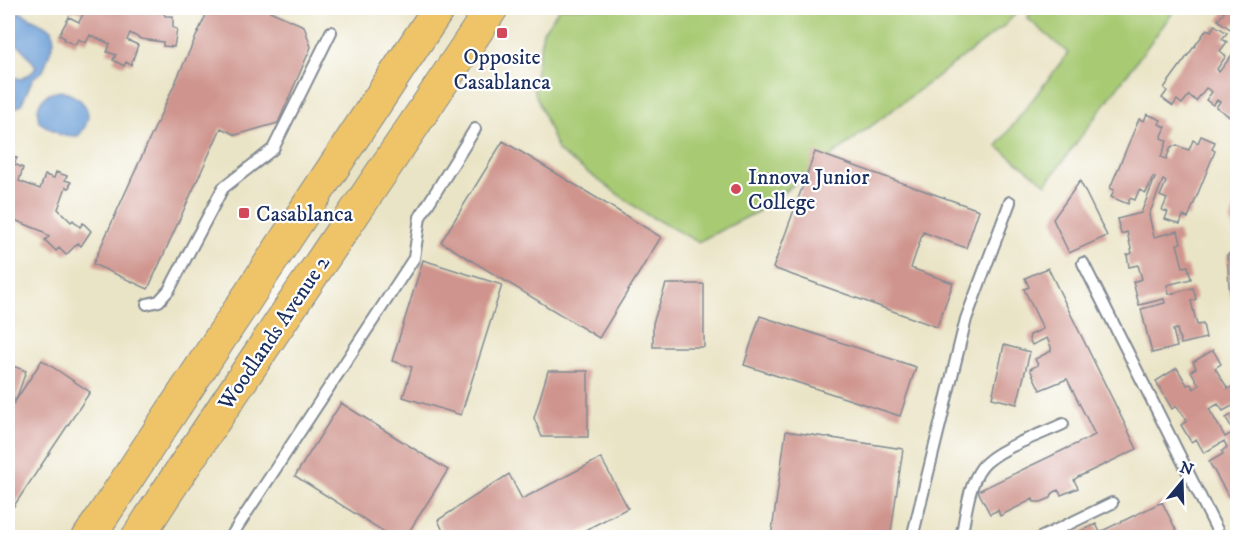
<svg xmlns="http://www.w3.org/2000/svg" width="1245" height="545" font-family="'IM FELL DW Pica',serif">
<style>
.green{fill:#a8ca73;stroke:#627c68;stroke-width:1.5}
.water{fill:#6b9ed6;stroke:#43669a;stroke-width:1.5}
.building{fill:#cf948d}
.lines{fill:none;stroke-linecap:round;stroke-linejoin:round}
.service-casing{stroke:#828a92;stroke-width:14}
.primary-casing{stroke:#828a92;stroke-width:34}
.service{stroke:#fff;stroke-width:10}
.primary{stroke:#efc469;stroke-width:32}
.poi-dot{fill:#d1495b;stroke:#fff;stroke-width:2}
.labels{text-anchor:middle;stroke-width:4.5;stroke-linejoin:round;paint-order:stroke}
.poi-label{font-size:22px;fill:#1b2f5e;stroke:#fff;text-anchor:start}
.street-label{font-size:22px;fill:#1b2f5e;stroke:#fff}
</style>
<rect width="100%" height="100%" fill="#fff"/>
<filter id="ink" filterUnits="userSpaceOnUse"><feTurbulence type="fractalNoise" baseFrequency=".0167" numOctaves="2"/><feDisplacementMap in="SourceGraphic" scale="12" xChannelSelector="R" yChannelSelector="G"/><feConvolveMatrix kernelMatrix="1 2 1 2 8 2 1 2 1" color-interpolation-filters="sRGB"/></filter>
<filter id="wash" filterUnits="userSpaceOnUse"><feTurbulence type="fractalNoise" baseFrequency=".008" numOctaves="4" result="noise"/><feDisplacementMap in="SourceGraphic" scale="24" xChannelSelector="R" yChannelSelector="G"/><feGaussianBlur stdDeviation="1.35" result="paint"/><feColorMatrix in="noise" values="0 0 0 0 0 0 0 0 0 0 0 0 0 0 0 0 0 1.4 0 .05"/><feComposite in="paint" operator="in"/></filter>
<g filter="url(#wash)">
<rect width="100%" height="100%" fill="#eae4c6"/>
<path class="green" d="M560 8H1021L1004 26 757 212 698 242 644 213 558 151 533 88 543 31Z
M1035 8H1176L1046 184 997 146 1068 53 1027 18Z"/>
<path class="water" d="M19 12 52 29 54 41 43 71 33 78 21 105 8 112V76L21 79 33 72 36 66 21 47 8 39V22L15 19Z
M61 91C85 98 98 114 78 136L61 135 39 122C35 104 42 93 61 91Z"/>
<g id="blocks">
<path class="building" d="M67 8H137L141 12H150V8H162L165 16H173V28L177 29 174 47 163 46V42L141 39 130 33 127 40 138 45 131 65 126 62 124 66 113 60 116 55 107 52 110 44 90 35 86 43 78 39 75 45 64 40 65 38 59 35 69 17 79 22 83 14 75 10 72 12Z
M209 8H263L304 26 311 47 278 123 236 135 221 128 148 289 93 264Z
M1223 8H1238V25L1234 23 1230 29 1218 20 1224 12 1221 10Z
M1215 25 1227 33 1222 39 1227 42 1220 51 1226 56 1217 69 1219 72 1238 47V104L1229 116 1216 107 1220 102 1217 100 1213 105 1206 100 1212 92 1206 88 1196 101 1189 95 1182 104 1177 100 1173 106 1162 98 1167 91 1164 88 1207 29 1211 31Z
M1147 114 1161 120 1159 124 1166 127 1161 138 1167 141 1161 157 1166 159 1171 147 1177 146 1189 150 1193 140 1198 143 1201 136 1215 142 1212 149 1215 151 1188 218 1183 216 1180 224 1165 219 1168 212 1162 210 1167 199 1160 196 1166 182 1163 180 1149 215 1154 237 1178 231 1181 243 1177 244 1183 267 1188 266 1191 279 1167 285 1169 294 1193 288 1196 299 1191 301 1197 325 1203 324 1206 338 1181 344 1177 329 1173 330 1177 347 1152 353 1141 309 1165 303 1164 299 1139 305 1133 282 1142 279 1138 265 1129 267 1127 255 1132 253 1127 232 1121 234 1117 219 1141 213 1155 178 1153 177 1146 193 1139 190 1135 200 1130 198 1128 204 1111 197 1114 190 1110 188 1139 119 1144 121Z
M503 141 661 237 599 338 441 242Z
M815 152 979 210 966 248 923 232 911 268 953 283 937 327 773 268Z
M8 154 17 158 14 164 23 168 19 181 40 189 45 175 54 178 56 172 67 176 65 180 71 182 69 188 66 187 58 209 71 222 73 220 80 227 83 223 91 231 81 246 78 243 66 255 59 248 56 251 45 240 49 237 42 231 12 219 11 223 8 221Z
M1080 181 1107 236 1069 253 1053 219Z
M1238 196V236L1230 222Z
M1238 248V328H1237L1229 286 1227 255Z
M423 260 502 285 461 415 403 397 412 367 392 361Z
M1048 268 1137 449 1078 477 1074 480 1078 488 1061 495 1058 490 1053 493 1051 498 1041 502H1034L1033 499 1000 516 998 510 990 514 978 491 1095 435 1067 379 1040 390 1030 369 1038 365 1035 359 1051 351V347L1047 338 1032 345 1029 339 1030 335 1043 329 1024 289 1029 287 1025 278Z
M666 284H704V347H653V323Z
M760 316 916 367 900 416 744 365Z
M1004 345 1030 352 1017 404 992 398Z
M1213 350 1221 364 1215 368 1228 389 1233 386 1238 394V403L1223 411 1218 404 1209 409 1225 437 1234 432 1226 418 1238 411V493L1229 497 1209 462 1223 454 1222 451 1227 447 1224 441 1204 453 1196 439 1191 442 1181 425 1187 421 1183 415 1176 406 1172 409 1156 381 1177 368 1187 385 1191 384 1194 389 1199 385 1191 371 1196 368 1193 362Z
M42 360 90 392 14 506 8 502V412L16 400 8 397V364L26 371 16 400Z
M548 371H588V437H542L534 418Z
M341 403 448 470 405 538H394L295 476Z
M786 431 903 449 890 538H771Z
M601 458 628 508 570 538H430L443 531 438 520 509 474 522 499Z
M1162 502 1180 538H1081L1079 532 1096 524 1100 532Z"/>
</g>
</g>
<g filter="url(#ink)">
<use href="#blocks" fill-opacity="0" stroke="#828a92" stroke-width="1.5"/>
<g class="lines">
<g class="service-casing">
<path id="service" d="M1083 263 1221 538
M147 304 159 301 169 290 223 188 273 149 331 32
M230 538 414 258 420 217 475 129
M912 538 966 319 1010 202
M961 538C966 515 968 485 982 467 998 448 1040 435 1063 424
M1040 538 1112 503"/>
</g>
<g class="primary-casing">
<path id="primary" d="M88 538 439 8
M137 538C253 359 375 185 492 8"/>
</g>
<use href="#service" class="service"/>
<use href="#primary" class="primary"/>
</g>
</g>
<g class="poi-dot">
<rect x="496" y="27" width="12" height="12" rx="3"/>
<circle cx="736" cy="189" r="6"/>
<rect x="238" y="207" width="12" height="12" rx="3"/>
</g>
<g class="labels">
<g class="poi-label">
<text x="502" y="64" text-anchor="middle">Opposite<tspan x="502" dy="25">Casablanca</tspan></text>
<text x="748" y="184">Innova Junior<tspan x="748" dy="25">College</tspan></text>
<text x="256" y="221">Casablanca</text>
</g>
<g class="street-label">
<text transform="translate(273 332) rotate(-56)" y="8">Woodlands Avenue 2</text>
</g>
</g>
<rect width="1245" height="545" fill="none" stroke="#fff" stroke-width="30"/>
<g transform="translate(1182 482) rotate(19)" stroke="#ffffff" stroke-width="4.5" paint-order="stroke">
<path d="M0-4.5L10 22L0 15L-10 22Z" fill="#1b2f5e"/>
<text y="-9" font-size="16" font-weight="bold" text-anchor="middle" fill="#1b2f5e">N</text>
</g>
</svg>
